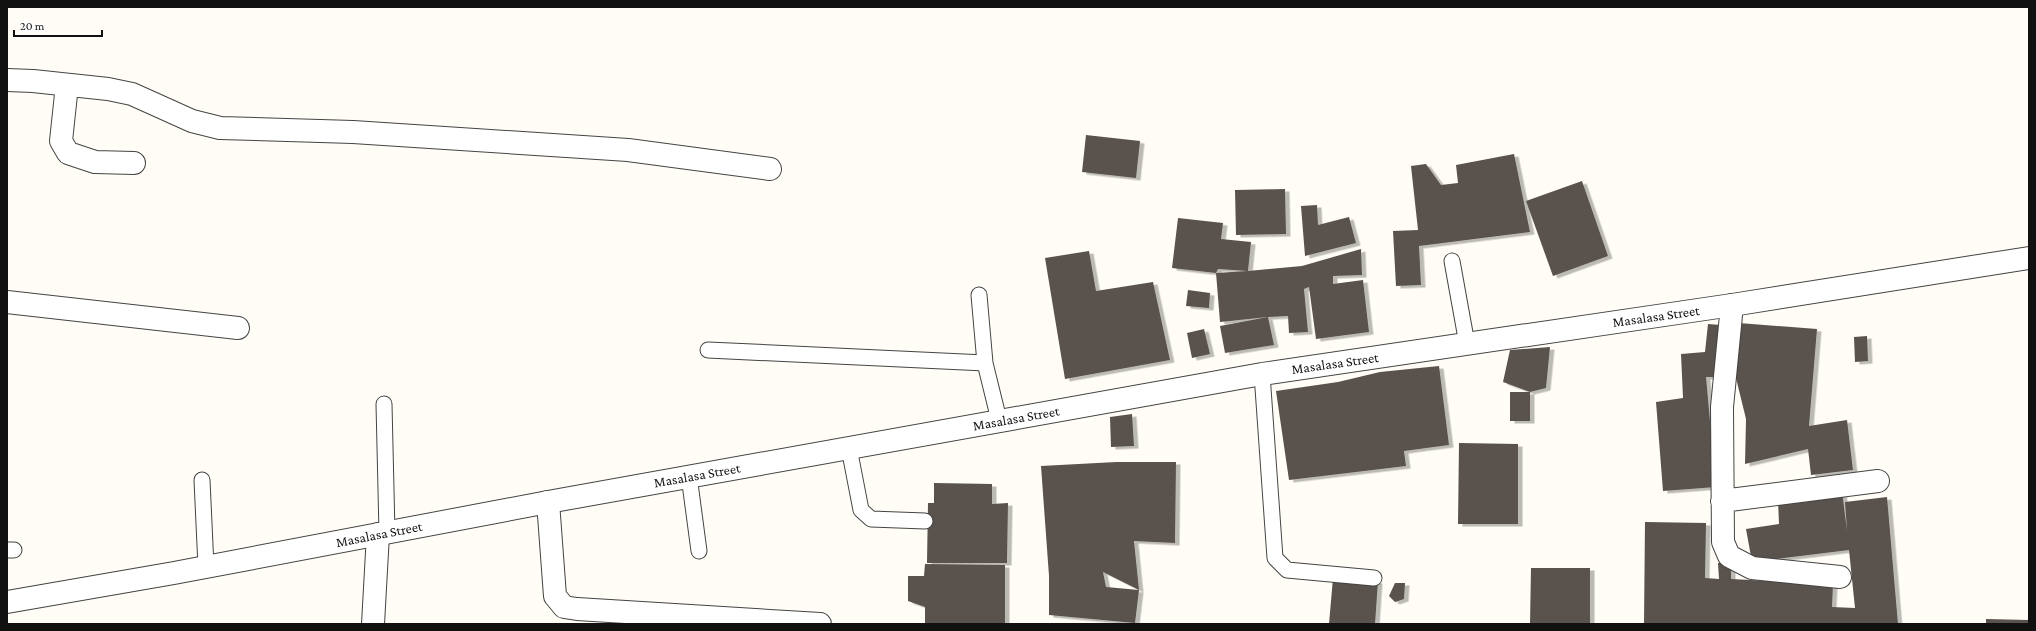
<svg xmlns="http://www.w3.org/2000/svg" width="2036" height="631" font-family="'Crimson Pro',serif">
<style>
.building{fill:#5a524d;filter:url(#shadow)}
.lines{fill:none;stroke-linecap:round;stroke-linejoin:round}
.service-casing{stroke:#444;stroke-width:17}
.minor-casing{stroke:#444;stroke-width:24}
.tertiary-casing{stroke:#444;stroke-width:24}
.service{stroke:#fff;stroke-width:15}
.minor{stroke:#fff;stroke-width:22}
.tertiary{stroke:#fff;stroke-width:22}
.labels{text-anchor:middle;stroke-width:4;stroke-linejoin:round;paint-order:stroke}
.street-label{font-size:14px;fill:#111;stroke:#fff}
</style>
<defs>
<filter id="shadow"><feDropShadow dx="4.5" dy="2.5" stdDeviation="0" flood-color="#0004"/></filter>
</defs>
<rect width="100%" height="100%" fill="#fffdf5"/>
<path class="building" d="M1086 135 1140 141 1136 178 1082 172Z
M1514 154 1530 232 1419 246 1421 285 1396 286 1393 231 1418 230 1411 166 1426 164 1441 185 1458 183 1456 165Z
M1582 181 1608 256 1553 276 1526 201Z
M1285 189 1286 234 1236 235 1235 190Z
M1317 205 1318 225 1349 217 1356 243 1305 256 1301 206Z
M1178 218 1223 223 1221 239 1251 242 1248 271 1302 266 1361 249 1362 275 1333 276V284L1363 280 1369 332 1316 339 1309 287 1304 289 1308 332 1289 333 1288 316 1268 317 1274 345 1225 353 1220 326 1268 317 1220 322 1216 273 1248 271 1218 269 1216 273 1172 268Z
M1089 251 1096 291 1153 282 1170 360 1065 379 1045 258Z
M1188 290 1210 293 1209 308 1186 306Z
M1739 323 1817 329 1809 426 1847 420 1853 470 1811 475 1808 449 1745 464 1746 419 1735 374Z
M1708 324 1721 325 1719 377H1706L1716 487 1663 491 1656 402 1683 398 1681 354 1705 352Z
M1204 329 1210 354 1192 358 1187 333Z
M1867 336 1868 361 1855 362 1854 337Z
M1550 347 1546 388 1530 392 1503 382 1510 350Z
M1439 366 1449 445 1404 451 1406 466 1289 480 1276 391 1338 382 1380 372Z
M1510 392H1530V421H1510Z
M1132 414 1134 446 1111 447 1110 417Z
M1459 443 1518 444V524H1458Z
M1116 462H1176L1175 543 1134 541 1139 590 1103 572 1106 587 1139 590 1135 623 1049 615V576L1041 466Z
M934 483 992 484V504L1008 503 1007 563H927L928 503H934Z
M1842 491 1847 531 1845 502 1887 497 1898 624H1644L1645 522 1706 523 1705 578 1719 579 1718 563H1731V579L1833 584 1832 607 1855 608 1849 550 1752 562 1746 529 1779 524 1778 500Z
M925 564 1005 565V624H925V607L908 601V576H924Z
M1531 568H1590V624H1530Z
M1333 578 1378 581 1375 624H1329Z
M1395 583H1405L1404 599 1395 602 1389 596Z
M1986 619 2029 620V624H1986Z"/>
<g class="lines">
<g class="service-casing">
<path id="service" d="M1452 261 1467 344
M979 295 985 363 999 420
M708 350 985 363
M1262 374 1275 558 1287 570 1374 578
M384 404 387 533
M849 448 861 510 871 519 925 521
M689 476 699 551
M202 480 206 567
M7 550H14"/>
</g>
<g class="minor-casing">
<path id="minor" d="M7 80 33 81 108 89 132 94 192 121 220 128 353 132 628 150 770 169
M67 85 61 141 68 153 95 162 134 163
M7 302 238 328
M1732 305 1722 407 1723 542 1729 556 1752 568 1840 577
M1722 501 1878 481
M548 502 555 596 564 607 577 609 820 624
M373 624 378 534"/>
</g>
<g class="tertiary-casing">
<path id="tertiary" d="M7 602 174 573 548 502 1262 374 1732 305 2029 258"/>
</g>
<use href="#service" class="service"/>
<use href="#minor" class="minor"/>
<use href="#tertiary" class="tertiary"/>
</g>
<g class="labels">
<g class="street-label">
<text transform="translate(1656 316) rotate(-8)" y="5">Masalasa Street</text>
<text transform="translate(1335 363) rotate(-8)" y="5">Masalasa Street</text>
<text transform="translate(1016 418) rotate(-10)" y="5">Masalasa Street</text>
<text transform="translate(697 475) rotate(-10)" y="5">Masalasa Street</text>
<text transform="translate(379 534) rotate(-11)" y="5">Masalasa Street</text>
</g>
</g>
<rect width="2036" height="631" fill="none" stroke="#111111" stroke-width="16"/>
<path d="M14 30v6h88v-6" fill="none" stroke="#111111" stroke-width="2"/>
<text x="20" y="30" font-size="12" fill="#111111" stroke="#ffffff" stroke-width="3" paint-order="stroke">20 m</text>
</svg>
